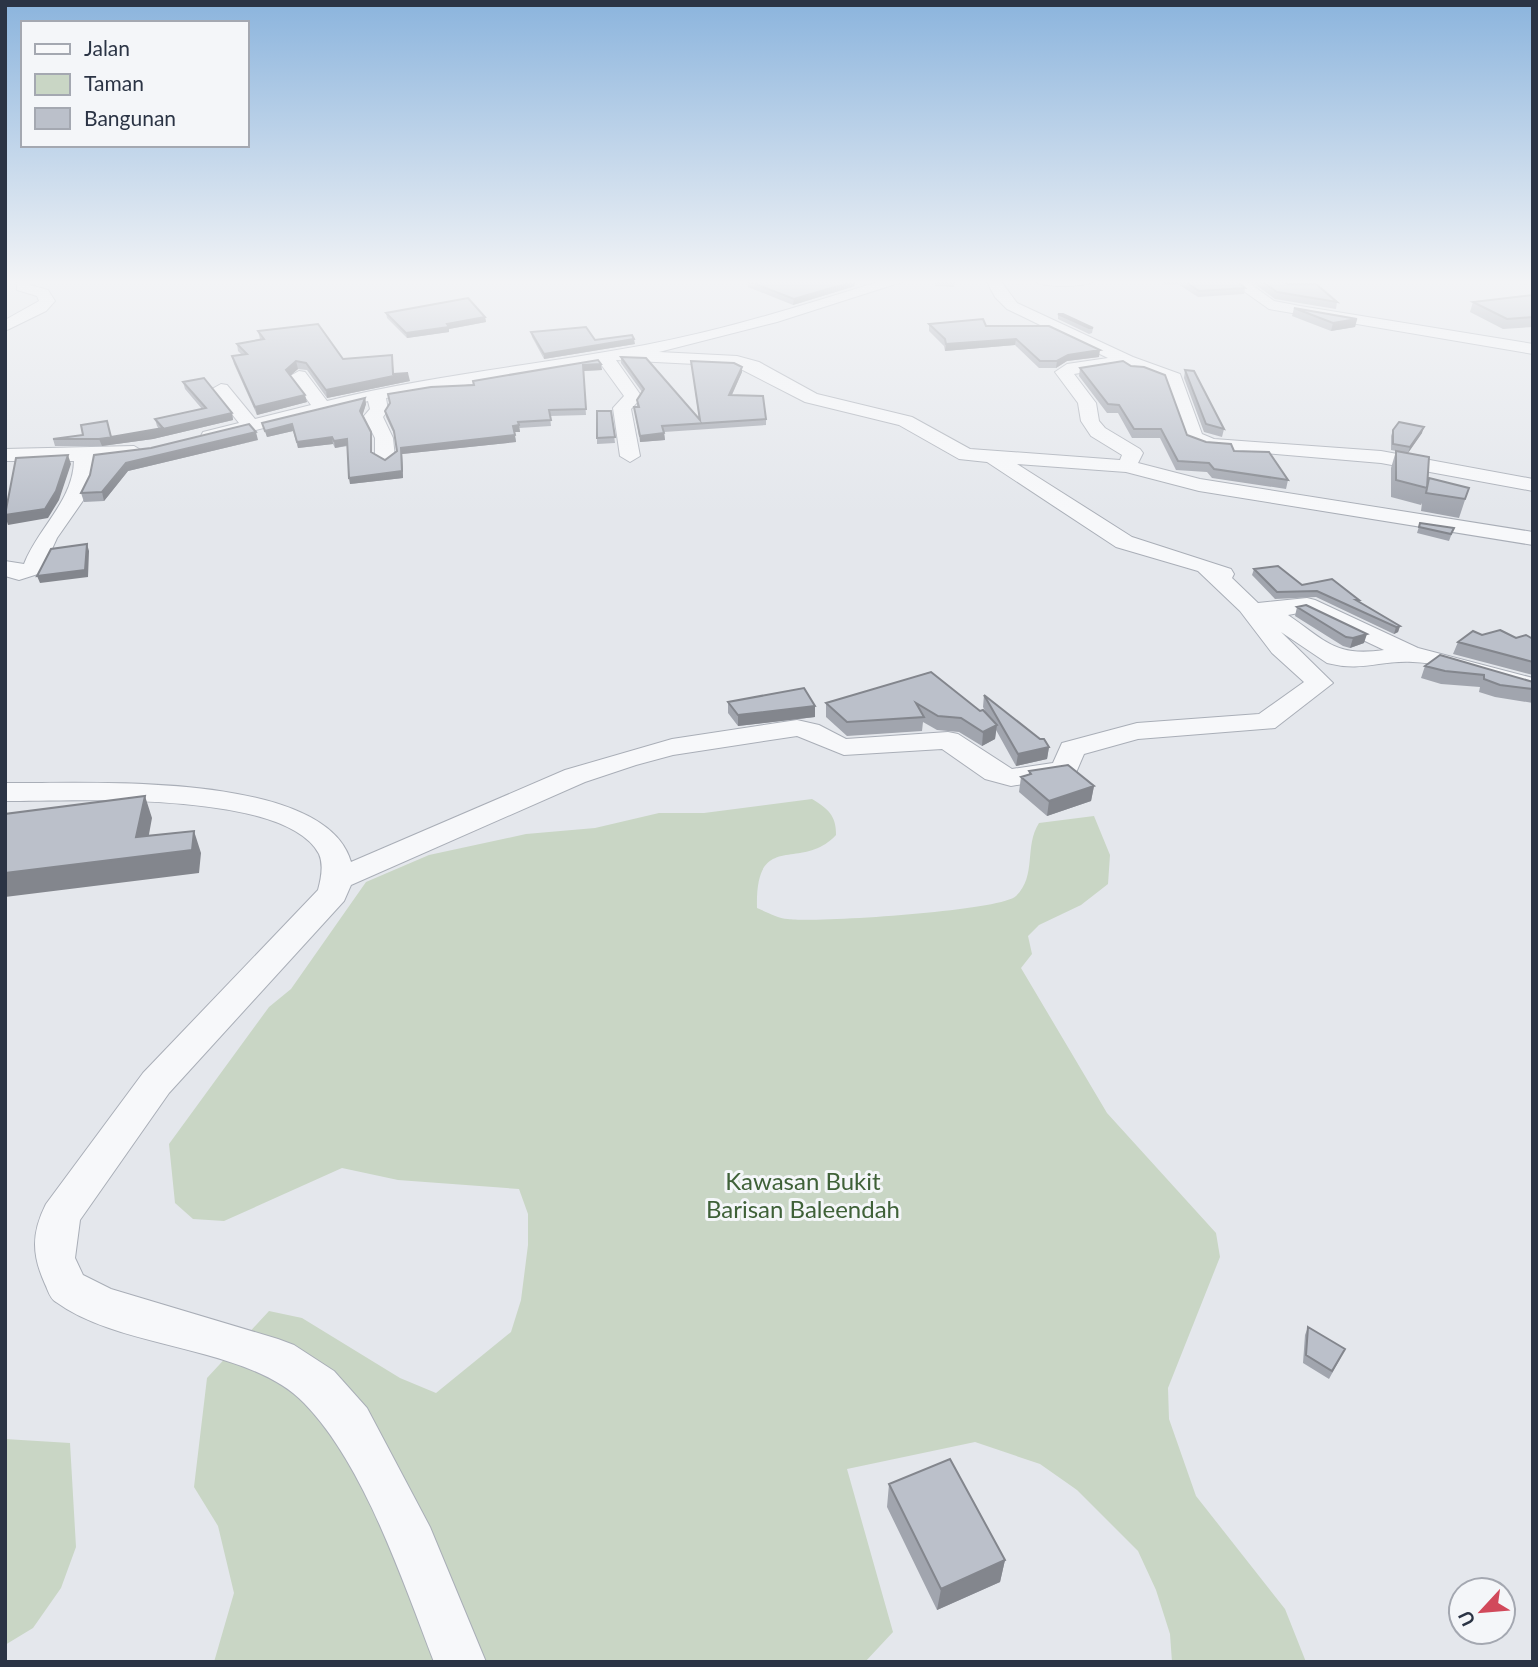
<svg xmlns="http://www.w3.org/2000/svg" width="1538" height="1667" font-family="Lato,sans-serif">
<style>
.green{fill:#c9d6c5}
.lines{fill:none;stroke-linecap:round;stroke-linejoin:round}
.minor-casing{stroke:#a9aeb7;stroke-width:2}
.minor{fill:#f7f8fa;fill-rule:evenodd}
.wall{fill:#a1a5ae}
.shaded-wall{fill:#83868d}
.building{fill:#bbc0ca;stroke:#83868d;stroke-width:2}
.labels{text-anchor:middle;stroke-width:6;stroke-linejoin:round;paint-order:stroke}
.near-park-label{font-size:24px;fill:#3f6138;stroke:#f4f6f9}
</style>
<rect width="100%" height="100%" fill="#e4e7ec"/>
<path class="green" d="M812 799C828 809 836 815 836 835 801 873 755 828 757 908 767 912 777 918 788 919 814 923 1001 911 1016 896 1037 876 1024 846 1039 823L1094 816 1110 855 1108 884 1081 905 1039 925 1028 936 1032 954 1021 968 1107 1113 1216 1233 1220 1257 1168 1388 1169 1419 1196 1496 1285 1609 1306 1662H1172L1170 1634 1156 1590 1138 1551 1077 1490 1040 1464 975 1442 847 1469 893 1632 865 1662H214L234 1593 218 1526 194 1487 207 1378 269 1311 302 1318 400 1378 436 1393 511 1332 521 1300 528 1245V1214L519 1189 398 1180 342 1168 224 1221 193 1219 175 1203 169 1144 269 1007 291 989 366 882 429 855 526 834 595 828 659 813H704Z
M5 1439 70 1443 76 1547 61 1588 33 1628 5 1645Z"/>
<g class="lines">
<g class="minor-casing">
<path id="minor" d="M17 280H31L30 285 48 290 55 301 46 311 5 331V320L39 301 37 296 17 290Z
M885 280H908L777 322 659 352 737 356 759 362 817 394 912 417 970 449 1120 460 1122 455 1091 436 1081 421 1078 403 1055 372 1067 364 1108 358 1007 309 995 297 986 280H1000L1017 303 1133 357 1180 374 1202 434 1214 439 1381 451 1533 479V491L1381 463 1204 448 1188 442 1182 432 1166 381 1126 366 1074 374 1096 403 1099 421 1105 428 1140 449 1143 453 1138 463 1200 479 1533 532V545L1199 491 1126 472 1017 464 1132 537 1231 569 1234 574 1232 578 1258 603 1307 598 1315 600 1418 648 1533 678V694C1494 684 1453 663 1413 662 1381 660 1362 672 1327 663L1281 632 1333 683 1275 728 1138 739 1084 754 1075 775 1011 786 985 779 942 749 844 755 797 736 673 755 636 765 585 782 351 885 344 901 169 1093 80 1220 75 1258 83 1275 111 1289 278 1339 294 1345 334 1371 367 1408 430 1527 486 1662H434C403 1582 364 1464 304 1403 248 1345 121 1350 56 1302 50 1299 48 1290 45 1284 32 1255 31 1234 46 1204L143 1073 318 890C321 879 324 865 319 854 285 789 70 801 5 801V783C81 784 325 769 351 862L565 770 672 739 797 720 819 725 846 739 948 732 958 734 1012 769 1053 763 1062 743 1137 723 1259 714 1304 682 1272 653 1240 611 1198 571 1116 547 987 462 959 459 899 425 805 402 735 366 616 360 642 397 631 409 640 456 630 462 620 456 613 408 624 396 600 363 386 398 388 410 383 417 393 438 395 458 385 464 375 458V438L364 416 370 409 368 401 210 442 201 436 203 432 239 423 212 389 221 384 227 385 255 419 311 405 290 376 299 371 305 372 327 401C431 375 539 365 645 345 726 330 806 304 885 280ZM1304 612 1384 650C1335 657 1326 641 1288 615Z
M1032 280H1095C1085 288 1042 288 1032 280Z
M1228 280H1245L1274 301 1300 306 1533 344V354L1269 309Z
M134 446 144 452 141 456 94 461 89 492 57 538 41 573 19 580 5 576V561L24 564C38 528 73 501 74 461H5V449Z"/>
</g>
<use href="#minor" class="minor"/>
</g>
<path class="wall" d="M936 280H955L954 287 935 286Z
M1163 280H1235L1245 288 1244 294 1198 297 1178 284 1164 285Z
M1249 280H1280L1337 302 1336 309 1275 299Z
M748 281 855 286 793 305 748 287Z
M1533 295V327L1503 329 1470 312 1473 302Z
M1294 308 1357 319 1355 327 1331 331 1292 316Z
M386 313 485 317 486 322 449 329V332L407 338 387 318Z
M1058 314 1093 328 1092 333 1089 334 1058 319Z
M929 324 986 326 1099 357 1067 361 1056 368H1039L1015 345 945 351 944 346 929 331Z
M258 331 343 359 392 355 393 374 410 381 327 398 307 370 298 369 290 375 307 402 257 415 234 364 232 356 242 355 238 351 237 344 260 339Z
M531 332 635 344 544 359 532 337Z
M621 357 699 419 691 361 742 372 732 395 766 419V425L664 432 665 440 640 442 634 407H637V400L642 392 621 363Z
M598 360 602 370 583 371 586 415 550 416 551 426 519 428 520 432H514L516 442 402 454 403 478 350 484 348 446 335 448 333 444 298 448 293 431 267 437 262 423 365 398 366 404 362 415 372 439V452L385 460 397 451 395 436 386 417 385 411 474 385Z
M1080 368 1187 435 1206 442 1234 451 1288 480 1286 489 1212 478 1207 472 1176 470 1160 438H1132L1118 413H1107L1079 376Z
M1185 370 1224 429 1222 437 1204 432 1184 378Z
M183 382 232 413 233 420 153 439 102 446H55L53 439 111 437 159 429 157 426 155 419 202 409 185 389Z
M611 411 615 443 597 444V438Z
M1393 430 1422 433 1408 453 1427 483 1469 488 1459 518 1421 511 1422 503 1421 505 1391 497V468L1396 451 1391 450V436Z
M258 440 128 471 104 501 84 502 81 493 90 475Z
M1420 523 1454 528 1449 541 1417 533Z
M1254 569 1302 585 1359 600V602L1400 626 1398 632 1394 634 1316 597 1275 599 1252 575Z
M1297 607 1364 643 1350 648 1343 646 1295 616Z
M1482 635 1533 639V675L1453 654 1458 642Z
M1440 655 1533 689V703L1495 697 1479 692 1480 687 1441 684 1421 678 1425 666Z
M931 672 980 711 987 715 983 707 984 695 1049 747 1047 759 1016 766 996 730 995 739 982 746 959 732 937 730 923 722 922 731 847 736 826 717V703Z
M728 702 815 706V717L738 726 728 713Z
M1029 771 1094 786 1091 801 1047 816 1019 792 1021 777 1029 774Z
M1308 1327 1341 1357 1329 1379 1303 1363 1305 1335Z
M889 1484 1005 1560 1000 1582 937 1610 887 1507Z"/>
<path class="shaded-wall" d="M855 281V286L793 305 794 299Z
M485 317 486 322 449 329V332L407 338 406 333Z
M1357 319 1355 327 1331 331 1333 323Z
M634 339 635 344 544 359V354Z
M1016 339 1015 345 945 351 946 344Z
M1100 350 1099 357 1067 361 1056 368 1057 361 1068 355Z
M392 355 394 376 408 373 410 381 327 398 326 390Z
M296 361 298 369 288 378 286 370Z
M601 364 602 370 583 371V365Z
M742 367V372L729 401V395Z
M305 395 307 402 257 415 255 407Z
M365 398 366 404 362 417 360 411Z
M232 413 233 420 153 439 102 446 99 439 150 432Z
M292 424 293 431 267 437 265 431Z
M519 425 520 432H514L513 426Z
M1424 427 1422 433 1408 453 1410 447Z
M256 432 258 440 128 471 104 501 102 492 126 463Z
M664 433 665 440 640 442V436Z
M515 435 516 442 402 454 403 478 350 484 349 478 402 471 401 448Z
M332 437 333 444 298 448 297 442Z
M347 439 349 445 335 448 334 441Z
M68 455 71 464 59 500 48 518 8 525 5 515Z
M87 544 89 551 88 577 40 583 37 576Z
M1400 626 1398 632 1394 634 1396 627Z
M1367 634 1364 643 1350 648 1353 638Z
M815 706V717L738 726V715Z
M997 725 995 739 982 746 983 732Z
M1049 747 1047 759 1016 766 1018 754Z
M1094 786 1091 801 1047 816 1049 801Z
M145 796 152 818 145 856 194 831 201 853 199 873 5 897V873L136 837Z
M1005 1560 1000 1582 937 1610 941 1589Z"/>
<path class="building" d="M749 280H854L855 281 794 299 748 281Z
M1183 280H1235L1245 288 1199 291Z
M1260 280H1280L1288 284H1316L1337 302 1277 292Z
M1533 295V317L1507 319 1473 302Z
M468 298 485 317 447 324 449 327 406 333 386 313Z
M1294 308 1357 319 1333 323Z
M1058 314H1063L1093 328H1089Z
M983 319 986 326H1049L1100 350 1068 355 1057 361H1040L1016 339 946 344 945 339 929 324Z
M318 324 343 359 392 355 393 374 408 373 326 390 306 363 296 361 286 370 305 395 255 407 232 356 247 354 237 344 264 339 258 331Z
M586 327 595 340 632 335 634 339 544 354 531 332Z
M621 357 646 358 700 420 691 361 734 363 742 367 729 395 763 396 766 419 662 426 664 433 640 436 634 407H639L637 400 644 389Z
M598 360 601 364 583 365 586 409 549 410 551 420 518 422 519 425 513 426 515 435 401 448 402 471 349 478 347 439 334 441 332 437 297 442 292 424 265 431 262 423 365 398 360 411 371 432V452L385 460 397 451 394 431 385 411 390 403 388 394 431 387 474 385 473 381Z
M1123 361 1131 366 1144 367 1165 375 1187 435 1206 442 1231 444 1234 451 1269 452 1288 480 1214 469 1209 463 1178 461 1161 429H1134L1119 405 1108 404 1080 368Z
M1185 370 1194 371 1224 429 1206 424Z
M204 378 232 413 150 432 99 439H53L83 435 81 425 107 421 111 437 163 428 155 419 206 408 183 382Z
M597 411H611L615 437 597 438Z
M1399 422 1424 427 1410 447 1393 444V430Z
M249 424 256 432 126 463 102 492 81 493 90 475 94 455 151 448Z
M1396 451 1429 457 1427 488 1396 480Z
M68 455 56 491 45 509 5 515 16 458Z
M1429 478 1469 488 1465 499 1426 493Z
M1420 523 1454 528 1451 534 1419 527Z
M87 544 85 570 37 576 51 549Z
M1278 566 1302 585 1332 579 1359 600H1356L1400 626 1396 627 1317 591 1277 592 1254 569Z
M1306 605 1367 634 1353 638 1346 637 1297 607Z
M1500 630 1516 638 1526 635 1533 639V662L1458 642 1473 631 1482 635Z
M1440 655 1533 682V689L1500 685 1484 679V675L1445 671 1425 666Z
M931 672 980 711 983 710 997 725 983 732 961 718 938 716 916 703 924 717 847 722 826 703Z
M804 688 815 706 738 715 728 702Z
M984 695 1040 739H1044L1049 747 1018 754Z
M1068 765 1094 786 1049 801 1021 777 1031 774 1029 771Z
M145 796 136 837 194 831 192 850 5 873V814Z
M1308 1327 1345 1349 1332 1371 1306 1355Z
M950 1459 1005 1560 941 1589 889 1484Z"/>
<linearGradient id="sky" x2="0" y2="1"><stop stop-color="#8bb4dd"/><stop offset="0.55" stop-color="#f3f4f6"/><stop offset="1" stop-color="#f3f4f6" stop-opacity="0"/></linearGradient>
<rect width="1538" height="513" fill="url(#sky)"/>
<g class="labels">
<g class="near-park-label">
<text x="803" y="1190">Kawasan Bukit<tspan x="803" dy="28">Barisan Baleendah</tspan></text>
</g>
</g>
<rect width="1538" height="1667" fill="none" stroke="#2b3445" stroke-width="14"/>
<rect x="21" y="21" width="228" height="126" fill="#f4f6f9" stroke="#a4a8b1" stroke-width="2"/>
<rect x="35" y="44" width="35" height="10" fill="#f7f8fa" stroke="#a4a8b1" stroke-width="2"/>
<text x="84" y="56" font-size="21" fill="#2b3445">Jalan</text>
<rect x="35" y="74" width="35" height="21" fill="#c9d6c5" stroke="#a4a8b1" stroke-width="2"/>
<text x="84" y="91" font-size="21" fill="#2b3445">Taman</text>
<rect x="35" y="108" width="35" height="21" fill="#bbc0ca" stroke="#a4a8b1" stroke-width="2"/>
<text x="84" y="126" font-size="21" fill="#2b3445">Bangunan</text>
<g transform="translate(1482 1611) rotate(244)"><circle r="33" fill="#f4f6f9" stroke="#a4a8b1" stroke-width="2"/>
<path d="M0-5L12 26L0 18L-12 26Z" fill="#d1495b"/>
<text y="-10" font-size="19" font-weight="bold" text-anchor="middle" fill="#2b3445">U</text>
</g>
</svg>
